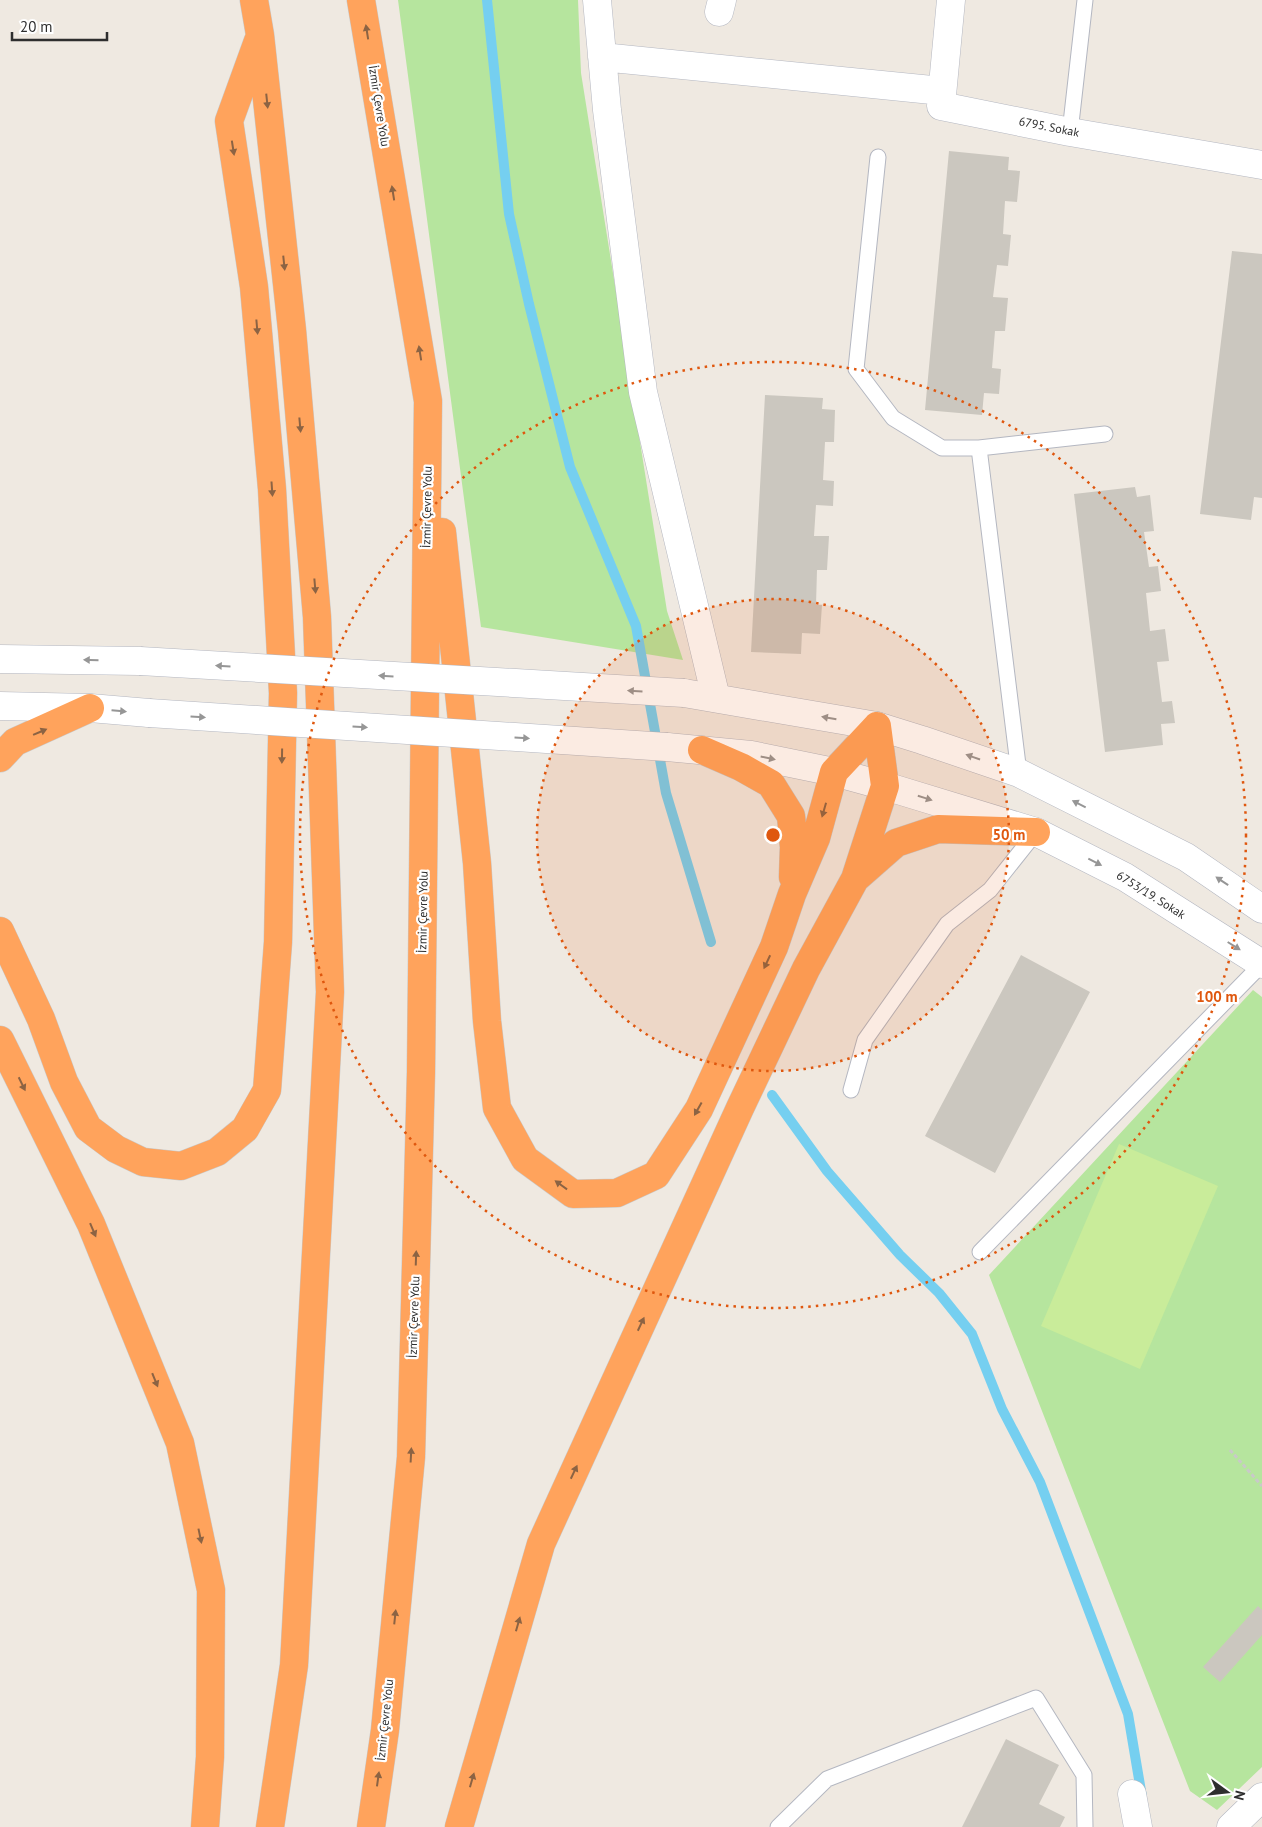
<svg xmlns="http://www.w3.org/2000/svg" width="1262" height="1827" font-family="'PT Sans',sans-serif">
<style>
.green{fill:#b6e59e}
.pitch{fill:#c9ec9a}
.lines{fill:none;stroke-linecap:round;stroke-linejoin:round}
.stream{stroke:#75cff0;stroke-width:10}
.building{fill:#cbc7bf}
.lane-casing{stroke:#b4b7c1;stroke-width:17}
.street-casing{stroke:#b4b7c1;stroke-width:29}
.secondary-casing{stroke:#b4b7c1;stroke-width:29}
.highway-casing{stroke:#c9c9c9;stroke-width:29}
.path{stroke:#c9c9c9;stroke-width:3;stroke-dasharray:4 2.5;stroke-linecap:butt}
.lane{stroke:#fff;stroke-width:15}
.street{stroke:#fff;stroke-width:28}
.secondary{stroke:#fff;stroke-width:28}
.highway{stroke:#ffa35c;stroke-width:28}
.secondary-bridge-casing{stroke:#b4b7c1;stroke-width:29;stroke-linecap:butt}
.secondary-bridge{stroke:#fff;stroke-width:28}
.oneway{fill:#8c6343}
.oneway2{fill:#969696}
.ring{fill:none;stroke:#df570e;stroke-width:2.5;stroke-dasharray:2.5 5}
.labels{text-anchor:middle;stroke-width:4.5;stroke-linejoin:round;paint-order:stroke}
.street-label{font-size:12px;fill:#2e2e2e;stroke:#fff}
.centre{fill:#df570e;stroke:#fff;stroke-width:2.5}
.ring-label{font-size:15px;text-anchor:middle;font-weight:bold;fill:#df570e;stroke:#fff;stroke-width:4.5;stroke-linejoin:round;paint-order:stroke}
</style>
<rect width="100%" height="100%" fill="#efe9e1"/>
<path class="green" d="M398 0H578L581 73 667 611 683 660 481 627Z
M1253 990 1262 997V1767L1217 1810 1190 1791 989 1275Z"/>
<path class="pitch" d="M1119 1144 1218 1186 1140 1369 1041 1326Z"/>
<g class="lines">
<path class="stream" d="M487 0 509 214 529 304 570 467 636 626 666 793 711 942
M772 1095 827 1171 900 1255 939 1293 972 1334 1002 1409 1040 1482 1128 1714 1142 1797"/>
</g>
<path class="building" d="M949 151 1009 157 1008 170 1020 171 1017 202 1005 201 1003 234 1011 235 1008 266 997 265 993 297 1008 298 1005 331H995L992 368 1001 369 999 394 984 393 982 415 925 410Z
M1232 251 1262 254V498L1254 497 1251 520 1200 514Z
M765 395 823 398 822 409 835 410 834 442H825L823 480 834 481 833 506 816 505 814 536H829L827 570H817L816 605H822L820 634 802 633 801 654 751 652Z
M1135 487 1137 497 1150 495 1154 531 1144 532 1149 567 1158 566 1161 591 1146 593 1150 631 1165 629 1169 661 1157 662 1162 702 1172 701 1175 723 1161 724 1163 745 1105 752 1074 494Z
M1021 955 1090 992 995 1173 925 1136Z
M1258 1606 1262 1610V1635L1220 1682 1203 1667Z
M1006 1739 1059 1765 1039 1804 1065 1817 1060 1827H962Z"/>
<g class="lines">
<g class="lane-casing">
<path id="lane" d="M1070 132 1085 0
M878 157 856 369 893 418 942 448H979L1105 434
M979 448 1019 773
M851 1090 865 1040 947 924 990 890 1036 832
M980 1252 1262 964
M778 1827 827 1779 1036 1698 1084 1775 1085 1827"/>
</g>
<g class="street-casing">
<path id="street" d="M597 0 607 110 643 392 716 698
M951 0 941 106 1070 132 1262 165
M719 12 722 0
M602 57 942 91
M1132 1794 1138 1827
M1231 1827 1262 1797"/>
</g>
<g class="secondary-casing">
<path id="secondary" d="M0 659 140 661
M684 693 877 726 922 740 1019 773 1186 857 1262 909
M0 706 90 708 149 713
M667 747 751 755 834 772 885 786 1036 832 1125 877 1262 964"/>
</g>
<g class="highway-casing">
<path id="highway" d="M254 0 260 35 292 330 317 617 330 992 294 1665 270 1827
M361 0 428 401 421 1072 411 1457 385 1730 371 1827
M442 532 477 863 487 1021 497 1108 525 1159 573 1194 617 1193 656 1175 699 1109 774 947 792 894 816 838 834 772 877 726
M702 750 741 767 771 784 791 816 794 847 793 877
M0 758 15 742 90 708
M855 879 885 786 877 726
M0 931 41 1019 64 1082 88 1128 116 1149 143 1162 181 1166 217 1152 245 1129 267 1090 278 942 283 693 272 489 254 287 229 121 258 41
M0 1040 91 1224 180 1443 211 1590 210 1757 205 1827
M459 1827 541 1544 740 1108 806 969 855 879 896 843 938 829 1036 832"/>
</g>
<path class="path" d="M1230 1450 1262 1486"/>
<use href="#lane" class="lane"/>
<use href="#street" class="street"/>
<use href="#secondary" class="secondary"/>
<use href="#highway" class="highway"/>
<g class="secondary-bridge-casing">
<path id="secondary-bridge" d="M140 661 684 693
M149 713 667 747"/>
</g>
<use href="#secondary-bridge" class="secondary-bridge"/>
</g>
<defs><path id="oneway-solid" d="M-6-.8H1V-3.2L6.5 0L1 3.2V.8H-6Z" transform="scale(1.25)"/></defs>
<g class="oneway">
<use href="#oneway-solid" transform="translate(367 32) rotate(-99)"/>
<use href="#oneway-solid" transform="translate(267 101) rotate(84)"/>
<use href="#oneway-solid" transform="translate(233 148) rotate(81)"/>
<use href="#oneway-solid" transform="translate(393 193) rotate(-99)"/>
<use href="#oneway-solid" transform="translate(284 263) rotate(84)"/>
<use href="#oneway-solid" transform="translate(257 327) rotate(85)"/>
<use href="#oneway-solid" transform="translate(420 353) rotate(-99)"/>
<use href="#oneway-solid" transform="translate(300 425) rotate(85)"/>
<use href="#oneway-solid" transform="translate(272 489) rotate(86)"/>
<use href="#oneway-solid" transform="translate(315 586) rotate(85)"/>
<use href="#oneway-solid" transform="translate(40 732) rotate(-23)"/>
<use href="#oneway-solid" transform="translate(282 756) rotate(91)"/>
<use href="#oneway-solid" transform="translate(824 810) rotate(106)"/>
<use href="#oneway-solid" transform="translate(767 962) rotate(115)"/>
<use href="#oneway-solid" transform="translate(22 1084) rotate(64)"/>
<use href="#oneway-solid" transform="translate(698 1109) rotate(119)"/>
<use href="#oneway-solid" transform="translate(561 1185) rotate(-144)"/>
<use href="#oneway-solid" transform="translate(93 1230) rotate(67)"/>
<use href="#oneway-solid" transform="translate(416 1258) rotate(-88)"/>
<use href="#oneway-solid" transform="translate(641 1324) rotate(-65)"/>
<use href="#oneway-solid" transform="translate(155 1380) rotate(68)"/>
<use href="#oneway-solid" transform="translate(411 1455) rotate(-87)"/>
<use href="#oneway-solid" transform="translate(574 1472) rotate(-65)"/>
<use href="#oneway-solid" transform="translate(200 1536) rotate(78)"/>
<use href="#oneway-solid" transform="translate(395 1617) rotate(-84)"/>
<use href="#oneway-solid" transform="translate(518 1624) rotate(-74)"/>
<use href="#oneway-solid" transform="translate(378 1779) rotate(-82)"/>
<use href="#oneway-solid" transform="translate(472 1780) rotate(-74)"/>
</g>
<g class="oneway2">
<use href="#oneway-solid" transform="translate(91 660) rotate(-179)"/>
<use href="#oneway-solid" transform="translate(223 666) rotate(-177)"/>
<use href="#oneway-solid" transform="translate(386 676) rotate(-177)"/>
<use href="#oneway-solid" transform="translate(635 691) rotate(-177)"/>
<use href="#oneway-solid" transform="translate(119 711) rotate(5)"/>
<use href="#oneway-solid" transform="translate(198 717) rotate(4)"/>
<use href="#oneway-solid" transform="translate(829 718) rotate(-170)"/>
<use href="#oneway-solid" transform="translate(360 727) rotate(4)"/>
<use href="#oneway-solid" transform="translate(522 738) rotate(4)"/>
<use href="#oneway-solid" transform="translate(973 757) rotate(-161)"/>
<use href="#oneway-solid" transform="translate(768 758) rotate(12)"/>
<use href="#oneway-solid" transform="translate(925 798) rotate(17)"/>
<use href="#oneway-solid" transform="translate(1079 804) rotate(-153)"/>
<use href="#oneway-solid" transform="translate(1095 862) rotate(27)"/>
<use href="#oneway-solid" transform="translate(1222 881) rotate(-146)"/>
<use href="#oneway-solid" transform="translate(1234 946) rotate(32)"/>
</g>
<circle cx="773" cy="835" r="236" fill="#df570e" fill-opacity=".12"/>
<g class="ring">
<circle cx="773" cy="835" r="236"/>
<circle cx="773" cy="835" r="473"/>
</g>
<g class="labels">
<g class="street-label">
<text transform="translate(379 106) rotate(81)" y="4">İzmir Çevre Yolu</text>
<text transform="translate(1049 127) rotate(11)" y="4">6795. Sokak</text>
<text transform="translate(427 507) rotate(-89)" y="4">İzmir Çevre Yolu</text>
<text transform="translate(1151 895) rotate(32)" y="4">6753/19. Sokak</text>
<text transform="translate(423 912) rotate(-89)" y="4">İzmir Çevre Yolu</text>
<text transform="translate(414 1317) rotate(-88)" y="4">İzmir Çevre Yolu</text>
<text transform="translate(385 1720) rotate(-84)" y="4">İzmir Çevre Yolu</text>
</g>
</g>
<circle cx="773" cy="835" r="8" class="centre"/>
<g class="ring-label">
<text x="1009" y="840">50 m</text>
<text x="1217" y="1002">100 m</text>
</g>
<g transform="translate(1227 1792) rotate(105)" stroke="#ffffff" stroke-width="4" paint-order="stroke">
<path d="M0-4L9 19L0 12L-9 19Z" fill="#2e2e2e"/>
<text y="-8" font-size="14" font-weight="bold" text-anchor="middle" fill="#2e2e2e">N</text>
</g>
<path d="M12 32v8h95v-8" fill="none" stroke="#2e2e2e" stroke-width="2.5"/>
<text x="20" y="32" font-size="15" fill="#2e2e2e" stroke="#ffffff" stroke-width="4" paint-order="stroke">20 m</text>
</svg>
